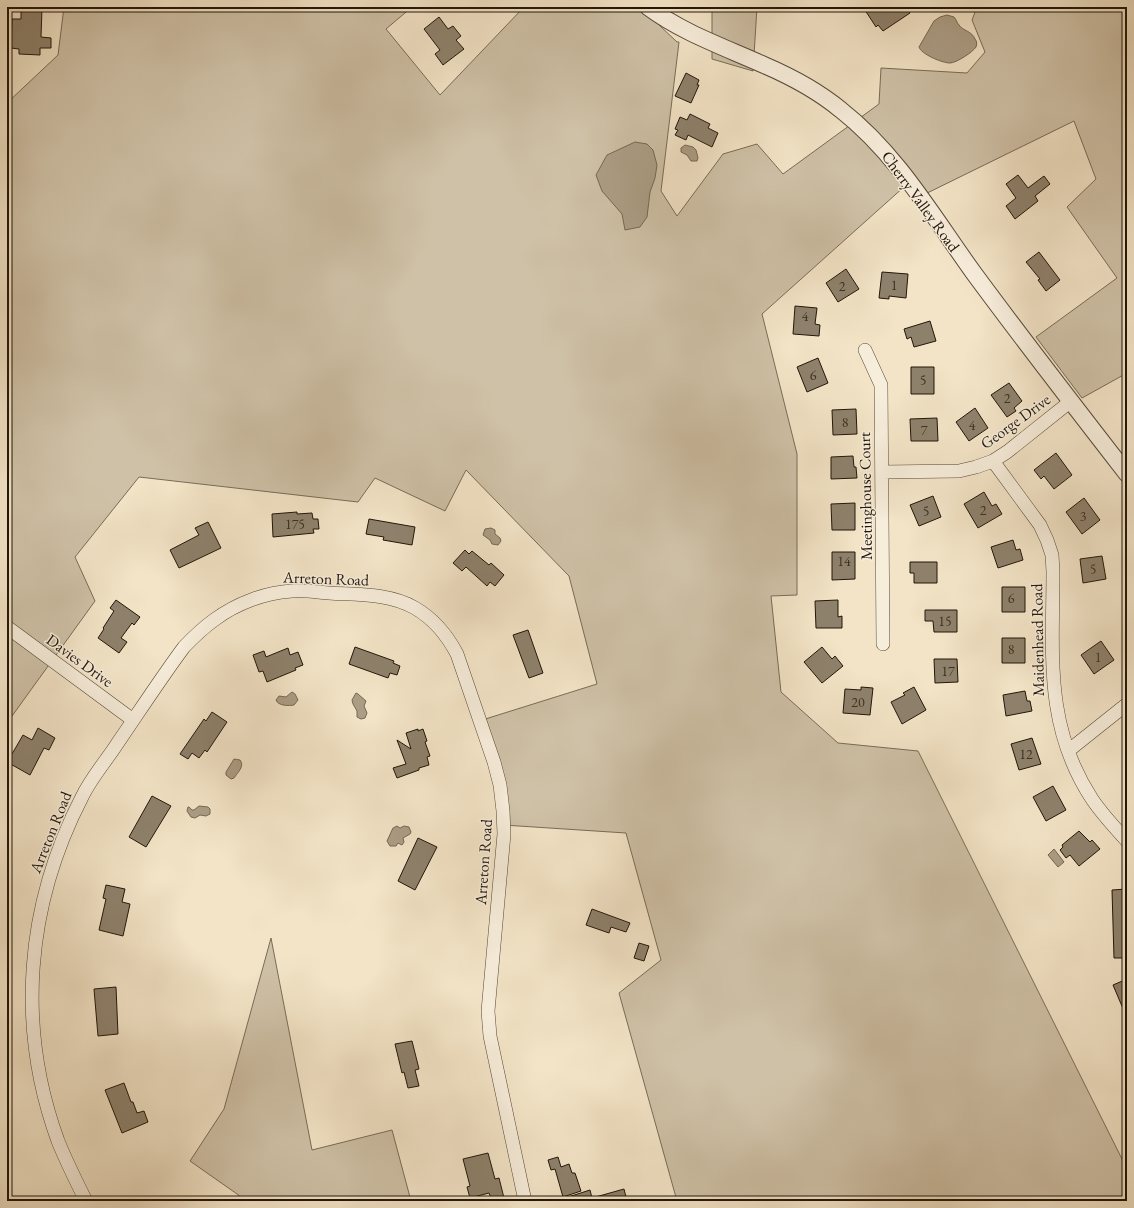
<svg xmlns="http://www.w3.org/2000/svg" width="1134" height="1208" font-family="'EB Garamond',serif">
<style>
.green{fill:#cfc1a7;stroke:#786c58}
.water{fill:#ac9e86;stroke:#746854}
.building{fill:#8e816c;stroke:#211609}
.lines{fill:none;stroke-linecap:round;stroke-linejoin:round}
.minor-casing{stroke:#564a38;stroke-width:14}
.tertiary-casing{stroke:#564a38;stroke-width:18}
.minor{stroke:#f7eddb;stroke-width:13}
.tertiary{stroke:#f7eddb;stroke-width:16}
.labels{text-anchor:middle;stroke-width:3;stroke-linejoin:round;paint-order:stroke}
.number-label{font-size:14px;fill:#3c3122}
.street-label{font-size:16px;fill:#211609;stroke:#f7eddb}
</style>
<rect width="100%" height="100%" fill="#f3e4c7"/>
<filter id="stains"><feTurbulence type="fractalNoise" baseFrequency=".005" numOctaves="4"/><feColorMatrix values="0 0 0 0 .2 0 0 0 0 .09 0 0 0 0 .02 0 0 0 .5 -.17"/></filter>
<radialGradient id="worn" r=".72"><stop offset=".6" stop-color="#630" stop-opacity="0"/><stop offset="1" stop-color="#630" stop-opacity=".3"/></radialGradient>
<path class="green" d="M64 7H412L386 29 440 95 524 7H640L677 42H679L661 191 677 216 723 154 757 144 783 174 879 104 881 68 967 73 985 52 972 20 977 7H1127V373L1082 398 1036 337 1117 278 1067 207 1096 179 1074 121 915 199 905 186 762 314 797 454V595L771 596 781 692 838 743 918 751 1127 1169V1201H677L619 993 661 960 626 833 503 825 479 721 597 684 569 576 466 470 445 511 375 478 358 502 139 477 75 557 95 601 7 723V103L58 55Z
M712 7H757L753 71 712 59Z
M271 938 312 1150 392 1130 411 1201H247L190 1161 224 1109Z"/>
<path class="water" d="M947 15 954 17C956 19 957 23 959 25 963 31 972 31 975 39 977 41 977 45 976 47 973 52 956 63 950 63 942 63 921 54 919 47L934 21 940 17Z
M635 142 647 144 653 150 657 165 655 178 650 192 647 217 640 227 625 230 622 214 602 191 596 175 607 155Z
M685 145 693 147 696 150 698 158 697 161H691L687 155 681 152V148Z
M491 528 495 530V534L500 538 501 541 498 545 492 544 490 540 483 535 485 529Z
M292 692 295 694 298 700 294 705C289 706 278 706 276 700L279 696 286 697Z
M356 693 358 694 366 701 364 706 367 713 365 718 361 719 357 717V711L353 704 352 700Z
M234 759 240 760C245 766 238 772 234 778L231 779 226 775V772Z
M199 806 208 807 210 809V814L206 816 200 815 195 818 191 817 187 811 188 807H189L192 810H194Z
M404 826 409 827 411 832 410 834 403 838 404 842 402 845 398 843 396 846H390L387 841 393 828 397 826 400 828Z
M1054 849 1064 862 1058 867 1048 855Z"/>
<path class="building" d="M21 7 42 8 41 37 51 38V48H40V55L19 54V49L11 48 12 19H21Z
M863 7H906L910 13 883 31 878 25 876 27Z
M439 17 448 29 453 26 461 36 456 40 464 49 443 65 435 54 440 50 424 29Z
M686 73 699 80 697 85H699L691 103 675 96Z
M690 114 710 124 708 128 718 133 712 147 688 135 686 140 675 135 678 130 675 129 680 117 687 120Z
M1018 175 1028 188 1044 176 1050 184 1035 196 1038 201 1015 219 1006 206 1016 198 1006 184Z
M1039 252 1060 280 1046 291 1038 280 1040 279 1026 262Z
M846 269 859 289 838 302 826 283Z
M882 272 908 274 906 298 889 296V299L879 298Z
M795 306 817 308 815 324 820 325 819 336 793 334Z
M930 321 936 341 914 347 911 337 907 339 904 329Z
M818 358 828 383 807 392 797 367Z
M911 367H934V394H911Z
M1009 383 1022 401 1014 408 1016 411 1007 417 991 395Z
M975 408 988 428 969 441 956 422Z
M856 409 857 434 833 435 832 410Z
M937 418 938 441H911L910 419Z
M1056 453 1072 475 1054 489 1044 476 1041 479 1034 470Z
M853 456 854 467H856L857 478 831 479V457Z
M984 492 992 506 996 504 1002 514 978 528 964 504Z
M933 496 941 517 919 526 910 505Z
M1084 498 1100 520 1082 534 1066 512Z
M855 503V530H832L831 504Z
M297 512V514L312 513 313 519H318L319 529H313L314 533 273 537 272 514Z
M369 519 415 527 412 545 383 540 384 537 366 534Z
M208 522 221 548 179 568 170 550 199 535 195 528Z
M1013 540 1016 550 1020 549 1023 560 998 568 991 547Z
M465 550 469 554 472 551 489 565 491 563 504 575 495 586 490 582 487 586 466 567 462 571 453 563Z
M832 552H855V579L832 580Z
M1102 556 1106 579 1083 583 1080 559Z
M910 562H937V583H914V573H910Z
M1002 587H1025V612H1002Z
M116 600 140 617 134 625 132 623 121 638 127 642 119 653 98 638 104 629 103 628 114 611 110 608Z
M838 600V617L842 616V628H816L815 601Z
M925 610H957V632H934L933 621H925Z
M528 630 543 673 529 678 513 635Z
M1002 638H1025V663H1002Z
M1101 641 1114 660 1094 674 1081 655Z
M355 647 394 661 393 663 400 666 397 675 390 673 388 678 349 664Z
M822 647 832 659 835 656 843 666 822 683 804 662Z
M288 648 290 655 298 652 303 665 295 668 296 670 267 682 263 671 259 672 253 655 264 651 266 657Z
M934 659H957L958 682 935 683Z
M861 687 873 688 870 715 843 713 845 689 861 690Z
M914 687 926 710 902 724 891 702 905 695 903 693Z
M1025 691 1027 701H1030L1032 711 1006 716 1003 695Z
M212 712 227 722 207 752 205 750 199 758 192 753 188 759 180 754 204 719 206 721Z
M38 728 55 738 49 750 44 748 30 775 7 762V751L12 754 23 735 32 740Z
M418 729V731L423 729 427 741 425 742 430 756 427 757 429 765 419 768V770L397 778 393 768 406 764 397 740 411 749 406 733Z
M1032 738 1041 764 1019 770 1011 744Z
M1053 786 1066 810 1046 821 1033 797Z
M152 796 171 806 146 847 129 837Z
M1079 831 1090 842 1092 840 1100 849 1079 866 1070 855 1066 858 1060 850 1063 847 1062 845Z
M418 838 437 847 415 890 398 881Z
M106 885 125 889 122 902 130 904 123 936 99 930 106 899 103 898Z
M1127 889V958H1114L1112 890Z
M592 909 630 923 626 932 611 927 609 933 586 925Z
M639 943 649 946 644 961 634 958Z
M1127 979V1018L1113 985Z
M116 987 118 1034 98 1036 94 989Z
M412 1041 419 1069 415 1070 419 1086 408 1088 404 1072 402 1073 395 1044Z
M124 1083 131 1102H133L137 1113 144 1111 148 1122 122 1133 105 1090Z
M488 1153 495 1179 499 1178 504 1198 492 1201 489 1193 470 1198 467 1187 470 1186 463 1159Z
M558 1157 561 1167 569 1164 572 1173H575L581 1191 563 1197 555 1169 551 1170 548 1160Z
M624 1189 627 1201H562V1199L590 1190 592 1198Z"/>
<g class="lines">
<g class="minor-casing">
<path id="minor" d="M865 350 881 385 883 644
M993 461 1040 525 1047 540 1052 555 1053 571C1053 654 1044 726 1092 799 1102 814 1115 828 1127 841
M882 472 959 471 976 467 993 461 1007 452 1071 401
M7 627 133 720
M1068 751 1127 704
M86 1201C76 1181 66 1161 58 1141 16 1026 26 905 82 797 91 778 106 761 117 744 139 712 161 678 184 647 204 626 224 610 251 600 264 595 278 592 292 591 304 590 317 592 329 593 357 595 389 593 415 608 434 619 447 635 457 654L494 762 500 785 503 811 504 834 488 1011 490 1036 525 1201"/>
</g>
<g class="tertiary-casing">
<path id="tertiary" d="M648 7C683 33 724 47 764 65 792 77 818 91 841 110 897 154 932 215 973 272 1023 340 1075 407 1127 474"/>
</g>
<use href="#minor" class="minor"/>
<use href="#tertiary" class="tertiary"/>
</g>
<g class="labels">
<g class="number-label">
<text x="894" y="290">1</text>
<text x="842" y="291">2</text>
<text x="805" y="321">4</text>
<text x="813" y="380">6</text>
<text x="923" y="385">5</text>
<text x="1007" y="403">2</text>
<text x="845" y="427">8</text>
<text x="972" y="430">4</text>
<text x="924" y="435">7</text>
<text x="983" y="515">2</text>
<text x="926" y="516">5</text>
<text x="1083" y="521">3</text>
<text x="295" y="529">175</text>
<text x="844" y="566">14</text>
<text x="1093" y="574">5</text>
<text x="1011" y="603">6</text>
<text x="945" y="626">15</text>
<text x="1011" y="654">8</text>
<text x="1098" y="662">1</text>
<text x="948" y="676">17</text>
<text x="858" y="707">20</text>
<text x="1026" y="759">12</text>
</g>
<g class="street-label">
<text transform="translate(921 201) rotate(54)" y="6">Cherry Valley Road</text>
<text transform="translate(1015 421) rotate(-36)" y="6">George Drive</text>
<text transform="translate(865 496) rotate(-91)" y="6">Meetinghouse Court</text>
<text transform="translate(326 578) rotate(2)" y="6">Arreton Road</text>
<text transform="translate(1037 640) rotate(-91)" y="6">Maidenhead Road</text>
<text transform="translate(80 660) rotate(36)" y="6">Davies Drive</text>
<text transform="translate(50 832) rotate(-68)" y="6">Arreton Road</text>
<text transform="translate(483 862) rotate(-86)" y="6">Arreton Road</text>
</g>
</g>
<rect width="1134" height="1208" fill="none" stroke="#f3e4c7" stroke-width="24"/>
<rect x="8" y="8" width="1118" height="1192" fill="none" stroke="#211609" stroke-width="2"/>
<rect x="12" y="12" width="1110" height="1184" fill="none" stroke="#211609"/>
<rect width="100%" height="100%" filter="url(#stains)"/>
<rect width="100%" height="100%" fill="url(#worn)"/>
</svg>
